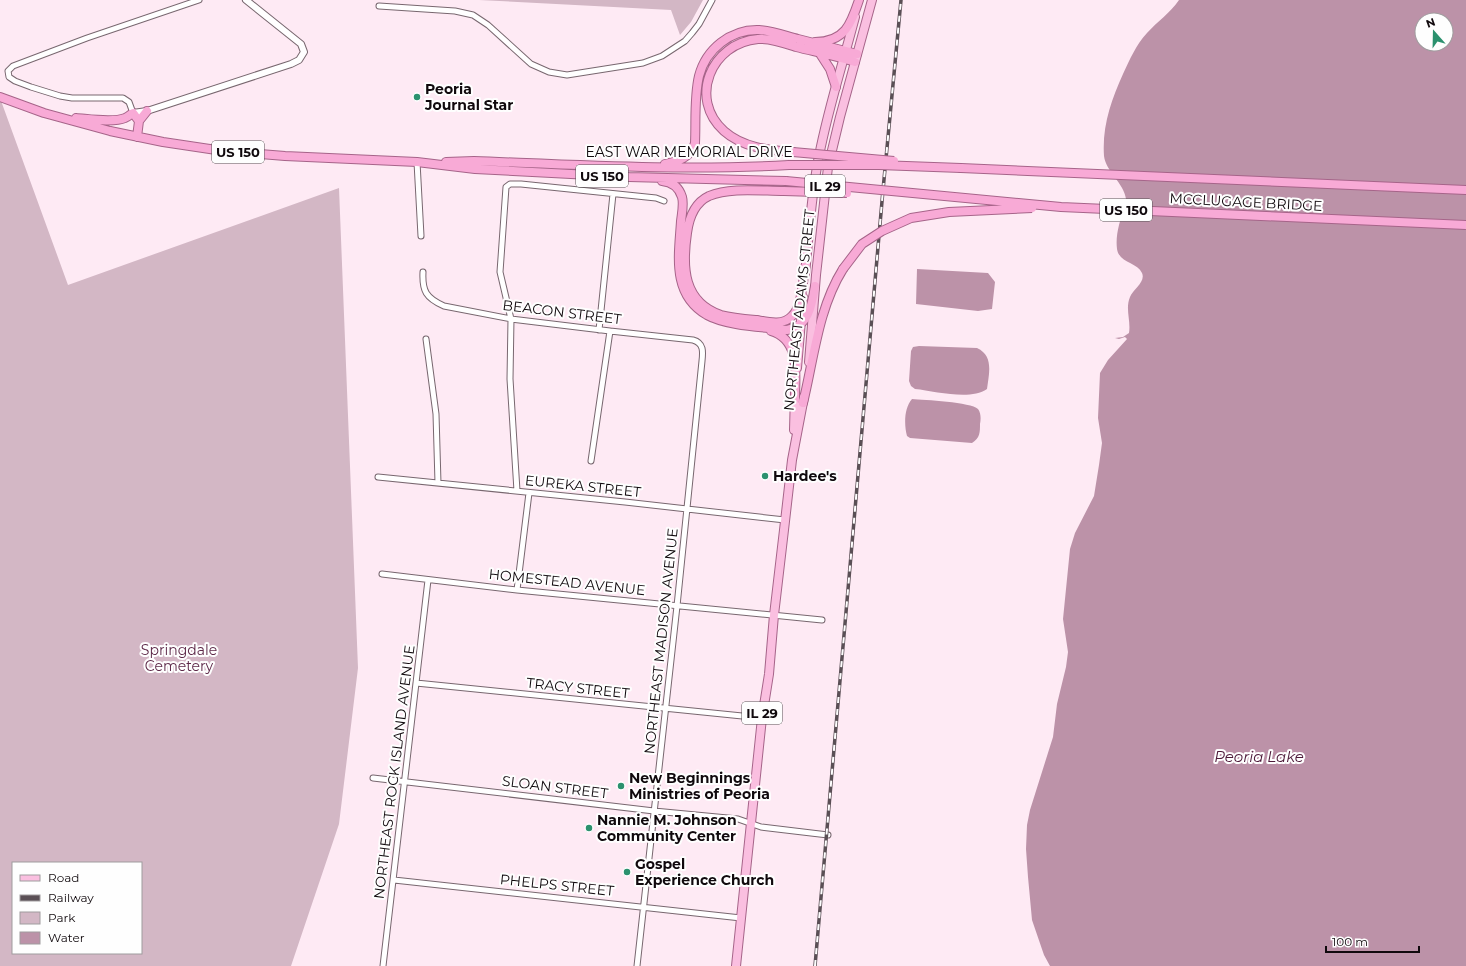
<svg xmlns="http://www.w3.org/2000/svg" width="1466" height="966" font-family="Montserrat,sans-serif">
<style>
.green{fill:#d3b7c5;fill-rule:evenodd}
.water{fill:#bc92a8;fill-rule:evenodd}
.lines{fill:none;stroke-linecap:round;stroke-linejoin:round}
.minor-casing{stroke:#78676f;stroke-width:7}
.tertiary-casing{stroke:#78676f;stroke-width:8}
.primary-casing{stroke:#a66489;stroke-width:10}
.trunk-casing{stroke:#a66489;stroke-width:10}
.minor{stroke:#fff;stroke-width:5}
.tertiary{stroke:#fff;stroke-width:6}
.primary{stroke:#fabfe0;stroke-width:8}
.trunk{stroke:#f8aad6;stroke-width:8}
.rail-casing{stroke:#5a4f55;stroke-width:3.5}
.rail{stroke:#fefefe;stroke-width:2;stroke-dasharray:6;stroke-linecap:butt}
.trunk-bridge-casing{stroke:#a66489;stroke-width:10;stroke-linecap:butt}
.trunk-bridge{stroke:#f8aad6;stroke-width:8}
.poi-dot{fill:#2b916e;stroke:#fefefe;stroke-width:1.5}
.labels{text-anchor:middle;stroke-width:4;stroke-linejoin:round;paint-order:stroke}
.shield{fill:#fefefe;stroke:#575255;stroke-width:1}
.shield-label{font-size:13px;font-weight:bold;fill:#10090d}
.poi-label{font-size:14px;font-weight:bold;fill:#10090d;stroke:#fefefe;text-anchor:start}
.street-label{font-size:14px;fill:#10090d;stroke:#fefefe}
.park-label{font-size:14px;fill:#5d2848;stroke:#fefefe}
.water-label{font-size:15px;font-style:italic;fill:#4c1838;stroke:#fefefe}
</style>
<rect width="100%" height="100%" fill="#feeaf4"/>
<path class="green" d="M479 0H703L691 22 680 35 671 10Z
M0 98 68 285 339 188 358 668 339 824 291 966H0ZM13 863H141V953H13Z"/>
<path class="water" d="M1179 0H1466V966H1050L1044 955 1032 920 1028 877 1026 849 1027 825 1030 810 1053 737 1057 704 1066 667 1068 652 1063 619 1070 549 1075 533 1094 496 1099 465 1102 443 1098 418 1100 373 1108 360 1127 339 1125 337 1119 339 1115 338 1123 337 1129 333C1131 320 1125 309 1130 297 1133 289 1146 282 1142 273 1137 262 1119 263 1117 249 1116 241 1117 233 1119 225 1121 216 1127 209 1126 199 1124 183 1106 172 1104 156 1102 126 1111 101 1123 74 1130 59 1136 45 1147 33 1158 21 1170 13 1179 0ZM1422 20H1446V44H1422Z
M917 269 988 273 995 282 992 309 978 311 916 304Z
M919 346 977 348C994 356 989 373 987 389 970 401 935 391 915 389L911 386 909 381 911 351 913 347Z
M912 399C924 400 971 402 978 409 981 413 981 419 980 424 980 432 980 438 972 443L910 438 907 436C904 425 904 408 912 399Z"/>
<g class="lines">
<g class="minor-casing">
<path id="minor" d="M379 6 455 11 473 15 488 25 531 64 549 72 567 75 643 63 662 56 685 41 692 33 699 24 712 0
M133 113 129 102 123 98H72L60 96 31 87 15 81 9 77 8 71 13 66 87 38 199 0
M417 162 421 236
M423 272C422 291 426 298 444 306L511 319 610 331 693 340C704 343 703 352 702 361L677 606 637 966
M599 330 613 194
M426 339 436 414 438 483
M591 461 610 331
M378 477 625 502 785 520
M517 491 510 379 511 319 500 272 506 187 510 184H521L656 198 664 201
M382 574 517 590 822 620
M517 590 529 493
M416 683 762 718
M373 778 654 811 738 819 761 827 828 835
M394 880 741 918
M383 966 428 580"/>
</g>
<g class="tertiary-casing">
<path id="tertiary" d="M133 113 147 111 291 64 299 60 304 52 301 44 246 0"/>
</g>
<g class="primary-casing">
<path id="primary" d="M805 274C809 235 811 195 819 156 828 109 843 63 855 17
M809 362 816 275 828 167 840 117 872 0
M797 368 803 297
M794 430 795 393
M736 966 762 718 769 674 774 615 784 530 792 460 804 397"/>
</g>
<g class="trunk-casing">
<path id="trunk" d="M815 42C845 42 851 24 859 0
M819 52 830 69 836 87
M0 97 44 113 110 131 163 142 223 151 285 156 417 162 475 169 629 177 786 181
M76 118C89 119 113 123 125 118 128 117 131 114 133 113L139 121 137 137
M139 121 147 111
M793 152C769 150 743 148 724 131 688 99 711 43 758 39 770 38 784 43 796 47 816 52 836 56 855 62
M446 162 474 161C579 165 684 171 789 165
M665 164C678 161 691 158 695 143 696 122 694 97 699 76 706 49 731 29 759 30 773 31 786 36 798 39 818 44 837 49 857 54
M961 168 1466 190
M662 181C672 182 679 187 682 197 684 204 682 213 681 221 679 255 671 294 707 315 727 326 764 327 787 330 809 326 812 305 815 286
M784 191C761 191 730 187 709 196 694 203 689 218 687 233 682 267 683 302 721 315 732 318 745 319 757 320 768 322 783 326 792 316 802 307 803 280 805 267
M771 331C801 340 795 374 795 399
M803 403C814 358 818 309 843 269"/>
</g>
<use href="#minor" class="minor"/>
<use href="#tertiary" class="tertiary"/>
<use href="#primary" class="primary"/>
<use href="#trunk" class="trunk"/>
<g class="rail-casing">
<path id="rail" d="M815 966 883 190 901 0"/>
</g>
<use href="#rail" class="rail"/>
<g class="trunk-bridge-casing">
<path id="trunk-bridge" d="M793 152 894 161
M789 165H879L961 168
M786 181 1061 207 1466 225
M784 191 847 193
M843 269 862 244 882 231 911 218 949 212 1032 208"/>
</g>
<use href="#trunk-bridge" class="trunk-bridge"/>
</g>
<g class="poi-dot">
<circle cx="417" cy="97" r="4"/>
<circle cx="765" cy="476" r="4"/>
<circle cx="621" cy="786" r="4"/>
<circle cx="589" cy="828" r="4"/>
<circle cx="627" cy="872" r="4"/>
</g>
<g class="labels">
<g class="shield">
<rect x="212" y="141" width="52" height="22" rx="3"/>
<rect x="576" y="165" width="52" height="22" rx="3"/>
<rect x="805" y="175" width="40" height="22" rx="3"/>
<rect x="1100" y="199" width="52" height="22" rx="3"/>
<rect x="742" y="702" width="40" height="22" rx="3"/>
</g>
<g class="shield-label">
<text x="238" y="157">US 150</text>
<text x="602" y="181">US 150</text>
<text x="825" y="191">IL 29</text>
<text x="1126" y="215">US 150</text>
<text x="762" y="718">IL 29</text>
</g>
<g class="poi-label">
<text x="425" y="94">Peoria<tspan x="425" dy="16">Journal Star</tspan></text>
<text x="773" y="481">Hardee's</text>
<text x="629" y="783">New Beginnings<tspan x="629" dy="16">Ministries of Peoria</tspan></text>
<text x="597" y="825">Nannie M. Johnson<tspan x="597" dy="16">Community Center</tspan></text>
<text x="635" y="869">Gospel<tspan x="635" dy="16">Experience Church</tspan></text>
</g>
<g class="street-label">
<text x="689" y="157">EAST WAR MEMORIAL DRIVE</text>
<text transform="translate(1246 202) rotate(3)" y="5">MCCLUGAGE BRIDGE</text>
<text transform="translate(799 310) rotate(-84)" y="5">NORTHEAST ADAMS STREET</text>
<text transform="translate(562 312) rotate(7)" y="5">BEACON STREET</text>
<text transform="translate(583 486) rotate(6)" y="5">EUREKA STREET</text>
<text transform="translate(567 582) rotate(6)" y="5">HOMESTEAD AVENUE</text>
<text transform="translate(661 641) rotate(-84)" y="5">NORTHEAST MADISON AVENUE</text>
<text transform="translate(578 688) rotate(6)" y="5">TRACY STREET</text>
<text transform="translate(394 772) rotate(-83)" y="5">NORTHEAST ROCK ISLAND AVENUE</text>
<text transform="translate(555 787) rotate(7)" y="5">SLOAN STREET</text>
<text transform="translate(557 885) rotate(6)" y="5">PHELPS STREET</text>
</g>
<g class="park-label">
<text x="179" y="655">Springdale<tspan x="179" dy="16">Cemetery</tspan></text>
</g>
<g class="water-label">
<text x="1259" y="762">Peoria Lake</text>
</g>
</g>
<rect x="12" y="862" width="130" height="92" fill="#fefefe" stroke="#9f9c9e"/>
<rect x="20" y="875" width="20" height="6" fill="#fabfe0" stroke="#9f9c9e"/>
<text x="48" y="882" font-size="12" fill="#10090d">Road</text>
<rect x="20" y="895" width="20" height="6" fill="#5a4f55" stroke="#9f9c9e"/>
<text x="48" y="902" font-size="12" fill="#10090d">Railway</text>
<rect x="20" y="912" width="20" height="12" fill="#d3b7c5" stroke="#9f9c9e"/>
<text x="48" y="922" font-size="12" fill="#10090d">Park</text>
<rect x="20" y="932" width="20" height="12" fill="#bc92a8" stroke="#9f9c9e"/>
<text x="48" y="942" font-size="12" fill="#10090d">Water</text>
<g transform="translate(1434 32) rotate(340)"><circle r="19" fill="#fefefe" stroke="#9f9c9e"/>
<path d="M0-3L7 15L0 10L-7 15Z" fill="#2b916e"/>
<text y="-6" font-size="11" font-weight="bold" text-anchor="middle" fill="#10090d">N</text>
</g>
<path d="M1326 946v6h93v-6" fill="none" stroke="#10090d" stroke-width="2"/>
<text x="1332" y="946" font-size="12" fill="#10090d" stroke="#fefefe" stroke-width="3" paint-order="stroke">100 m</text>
</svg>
